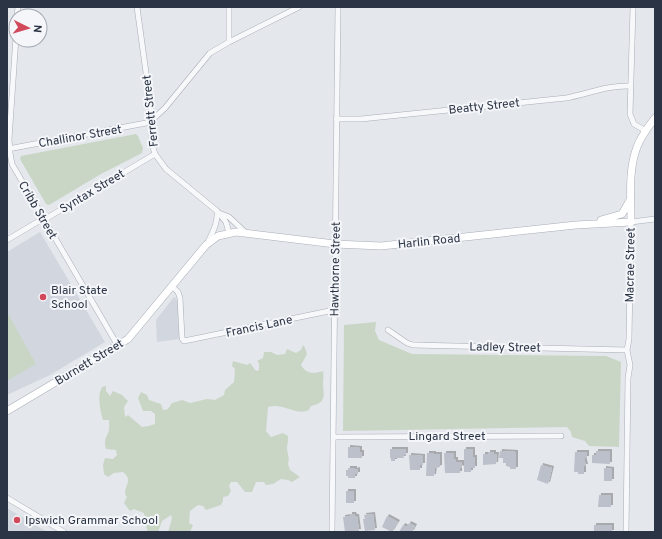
<svg xmlns="http://www.w3.org/2000/svg" width="662" height="539" font-family="Overpass,sans-serif">
<style>
.built{fill:#d2d6de}
.green{fill:#c9d6c5}
.building{fill:#bbc0ca;filter:url(#shadow)}
.lines{fill:none;stroke-linecap:round;stroke-linejoin:round}
.street-casing{stroke:#a9aeb7;stroke-width:6}
.secondary-casing{stroke:#a9aeb7;stroke-width:8}
.street{stroke:#f7f8fa;stroke-width:5}
.secondary{stroke:#fff;stroke-width:7}
.poi-dot{fill:#d1495b;stroke:#f4f6f9;stroke-width:1.5}
.labels{text-anchor:middle;stroke-width:4;stroke-linejoin:round;paint-order:stroke}
.street-label{font-size:12px;fill:#2b3445;stroke:#f4f6f9}
.poi-label{font-size:12px;fill:#2b3445;stroke:#f4f6f9;text-anchor:start}
</style>
<defs>
<filter id="shadow"><feDropShadow dx="2" dy="-2" stdDeviation="0" flood-color="#0004"/></filter>
</defs>
<rect width="100%" height="100%" fill="#e4e7ec"/>
<path class="built" d="M40 232 105 342 50 375 7 395V252Z
M174 297 178 300 179 339 157 342 156 320Z
M7 508 47 532H7Z"/>
<path class="green" d="M136 134 138 136 143 148 142 153 101 174 49 205 46 204 20 159 21 156Z
M7 312 36 364 7 381Z
M376 322 375 331 379 340 412 354 606 356 621 362 619 447 589 446 585 441 572 437 571 432 567 427 343 431 344 325Z
M303 345 305 348 307 354 301 365C306 374 314 374 323 371 324 376 323 380 323 384 324 397 326 403 311 406L309 410C295 416 283 402 268 407L266 431 271 437 283 433 288 436C288 441 288 443 287 447 287 454 290 456 288 464L290 470 300 477 292 482 288 480 281 479 273 484 266 485 264 482H256L252 492H245L237 482H231L229 486 231 491 228 496 223 497V501L221 505 206 510 203 506 198 505 190 511 189 523 193 525 190 532H168L172 519 171 515 162 521 158 532H149L147 530 144 513 134 509 130 511 124 503 127 497 125 494C125 485 133 480 123 472L114 473 108 477 104 474 103 465 105 458 113 459 117 455 116 450 106 449C104 442 105 439 108 433 110 430 109 424 109 420H103C100 410 97 396 102 387L106 386V391L110 396 113 391 122 395 128 401 124 407 125 417 128 415 142 427 149 426 155 424V414L151 411H143L138 398 141 392 147 395 149 400 161 404 163 410 168 409 172 403 182 400 190 403 207 399 215 400 224 395 225 390 234 382 235 369 232 366 233 361 247 365 250 363 256 371 259 370V363L257 361 263 358 264 352H271L277 355 285 354 287 349 296 353 301 350Z"/>
<path class="building" d="M348 447 360 448V452H362V458H348Z
M390 449H406V455H403L404 458H395V461H391V458H390Z
M464 449H473V457H475V468H471V472H464Z
M500 451 516 452V469H510V467L506 466V463H503V458H499Z
M596 451H610V464L592 463V455H596Z
M488 452H494V454H497L496 464 483 465V454H488Z
M575 452H587V458H584L586 466H584V474H578V472H574Z
M427 453H434V454H440V467L435 468 434 476H426Z
M444 453H454V459H456V462H462V468L460 467V473H445Z
M409 455 423 456V465H420V470H410Z
M541 465 552 468 548 484 537 480Z
M348 468H355V470L358 469V474H355V478H348V476H346V470H348Z
M604 468 612 469V481H604Z
M346 491H354V503H346Z
M599 495H611V507H598Z
M350 514H354L355 516H357L359 531 345 532 343 517 350 516Z
M373 514 375 530 365 531 363 519H365L364 515Z
M387 516 398 522 392 532 382 527Z
M409 523 415 526 412 532H399L403 525 407 527Z
M594 525H612V532H594Z"/>
<g class="lines">
<g class="street-casing">
<path id="street" d="M137 7 151 109 152 144 155 154 166 169 217 211 226 222 229 233
M633 7 630 114 634 124 646 131
M17 16 18 7
M16 37 9 139 10 153 12 164 118 346
M229 42V7
M336 119H361L566 98C587 94 609 85 630 86
M8 149 146 123 152 120 165 108 210 53 229 42 299 7
M219 213 229 217 246 233
M7 240 39 221 47 218 155 154
M207 244C212 233 218 224 217 211
M172 286 178 292 180 298 182 338 184 341 334 310
M388 330 407 343 413 345 627 350
M333 437 561 436
M7 498 64 532
M332 532 338 7
M626 532 628 378 630 365 627 350 629 339 631 222 655 219"/>
</g>
<g class="secondary-casing">
<path id="secondary" d="M601 220 622 214 630 200
M7 411 128 339 206 245 218 236 236 232 335 244 381 246 576 225 631 222C631 198 628 170 637 147 641 136 648 127 655 118"/>
</g>
<use href="#street" class="street"/>
<use href="#secondary" class="secondary"/>
</g>
<g class="poi-dot">
<circle cx="43" cy="297" r="4"/>
<circle cx="17" cy="520" r="4"/>
</g>
<g class="labels">
<g class="street-label">
<text transform="translate(484 106) rotate(-6)" y="4">Beatty Street</text>
<text transform="translate(150 111) rotate(-96)" y="4">Ferrett Street</text>
<text transform="translate(80 136) rotate(-10)" y="4">Challinor Street</text>
<text transform="translate(92 191) rotate(-31)" y="4">Syntax Street</text>
<text transform="translate(38 210) rotate(60)" y="4">Cribb Street</text>
<text transform="translate(429 241) rotate(-6)" y="4">Harlin Road</text>
<text transform="translate(630 265) rotate(-89)" y="4">Macrae Street</text>
<text transform="translate(335 269) rotate(-89)" y="4">Hawthorne Street</text>
<text transform="translate(259 326) rotate(-12)" y="4">Francis Lane</text>
<text transform="translate(505 347) rotate(1)" y="4">Ladley Street</text>
<text transform="translate(89 362) rotate(-31)" y="4">Burnett Street</text>
<text x="447" y="440">Lingard Street</text>
</g>
<g class="poi-label">
<text x="51" y="294">Blair State<tspan x="51" dy="14">School</tspan></text>
<text x="25" y="524">Ipswich Grammar School</text>
</g>
</g>
<rect width="662" height="539" fill="none" stroke="#2b3445" stroke-width="16"/>
<g transform="translate(28 28) rotate(95)"><circle r="19" fill="#f4f6f9" stroke="#a4a8b1"/>
<path d="M0-3L7 15L0 10L-7 15Z" fill="#d1495b"/>
<text y="-6" font-size="11" font-weight="bold" text-anchor="middle" fill="#2b3445">N</text>
</g>
</svg>
